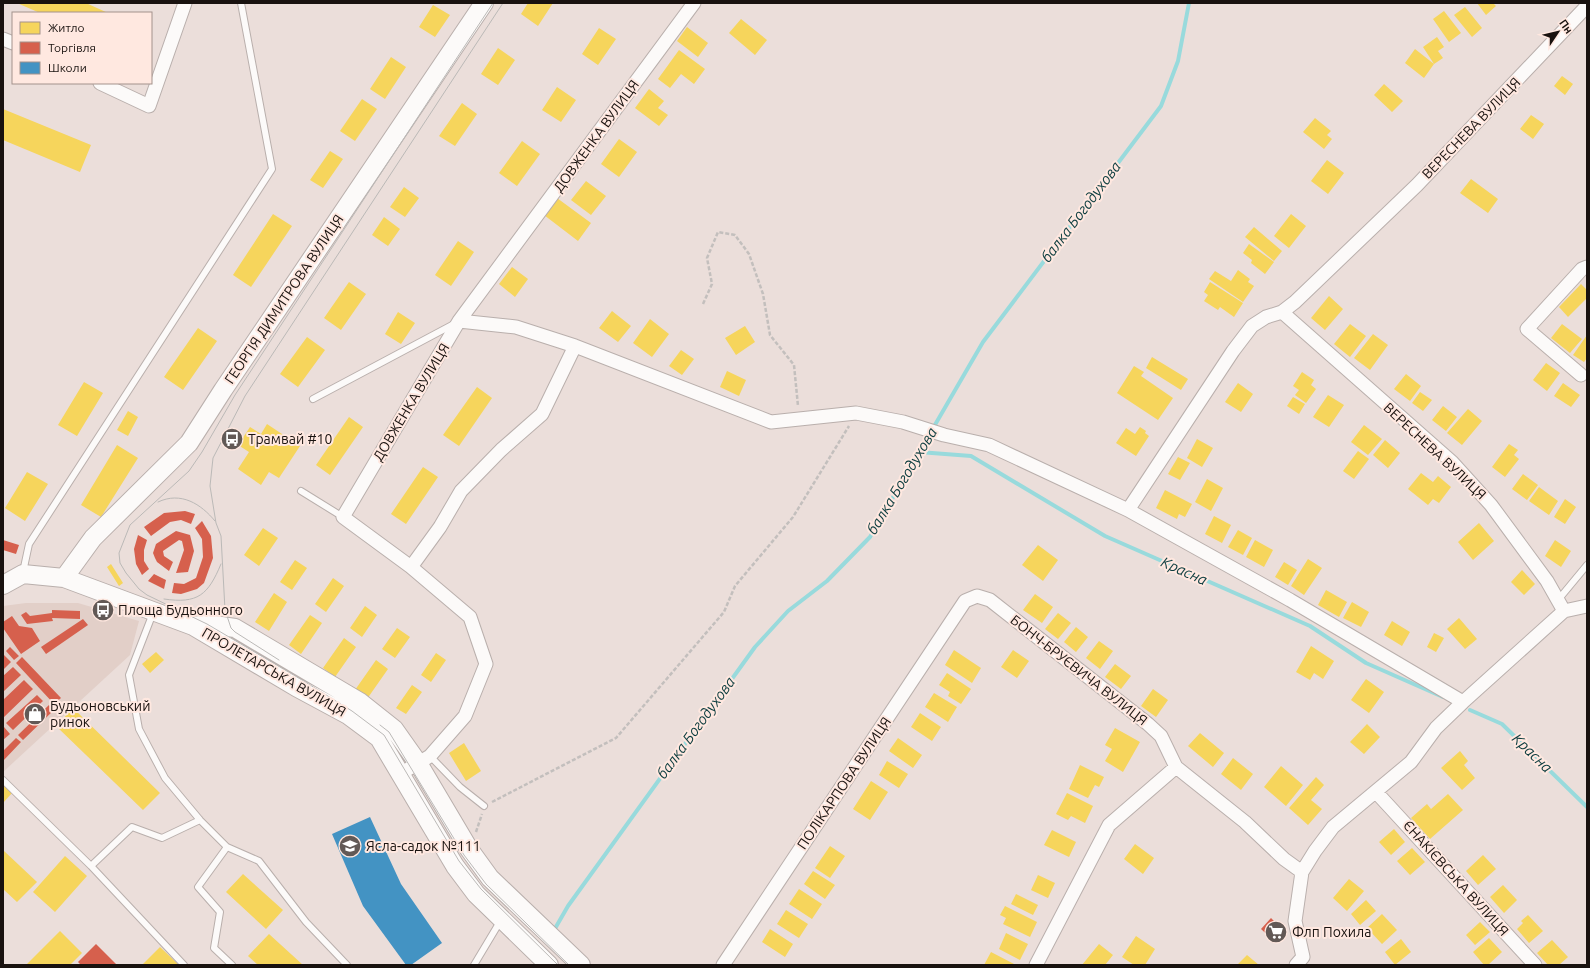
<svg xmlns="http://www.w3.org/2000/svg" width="1590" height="968" font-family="Ubuntu,sans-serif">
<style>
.commercial{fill:#e2cfc8}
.homes{fill:#f6d55c}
.shops{fill:#d6604d}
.schools{fill:#4393c3}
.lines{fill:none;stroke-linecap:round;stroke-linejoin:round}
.stream{stroke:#98dadc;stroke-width:4}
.lane-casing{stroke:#b9afac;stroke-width:8}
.street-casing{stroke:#b9afac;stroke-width:15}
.secondary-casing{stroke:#b9afac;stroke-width:20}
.path{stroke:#c3bfbd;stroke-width:2.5;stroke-dasharray:4 2;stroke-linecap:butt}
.lane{stroke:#fcfaf9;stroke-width:6}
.street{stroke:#fcfaf9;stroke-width:13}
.secondary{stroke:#fcfaf9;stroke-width:18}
.tram{stroke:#bbb9b7;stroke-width:1}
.labels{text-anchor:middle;stroke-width:4;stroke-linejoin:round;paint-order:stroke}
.street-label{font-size:14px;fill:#19120f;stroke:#ffe8e0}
.poi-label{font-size:14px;fill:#19120f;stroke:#ffe8e0;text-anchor:start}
.water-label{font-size:15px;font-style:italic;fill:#0b3c3e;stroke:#ffe8e0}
</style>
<rect width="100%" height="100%" fill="#ebdeda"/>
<path class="commercial" d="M26 603H78L139 621 130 655 3 772V606Z"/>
<path class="homes" d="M17 3H86L108 13H40Z
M528 3H553L538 26 521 14Z
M1477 3H1493L1496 6 1486 15Z
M433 5 450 15 435 37 419 27Z
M1465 7 1482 28 1472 37 1454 15Z
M1444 11 1461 33 1449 42 1433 19Z
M741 19 767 40 755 55 729 33Z
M687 27 708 43 698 57 677 41Z
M599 28 616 39 598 65 582 54Z
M1437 37 1444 47 1438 51 1443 58 1434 64 1423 47Z
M498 48 515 60 498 85 481 74Z
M1415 49 1434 64 1424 78 1405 63Z
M679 50 705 69 694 84 681 74 670 88 658 79Z
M391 57 406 67 385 99 370 89Z
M1562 76 1573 84 1565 95 1554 86Z
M1384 84 1403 101 1392 112 1374 95Z
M557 87 576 100 561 122 542 110Z
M649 89 664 101 658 108 668 115 659 126 635 108Z
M362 99 377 109 355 141 340 131Z
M462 103 477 114 455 146 439 136Z
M3 109 91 145 80 172 3 140Z
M1531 115 1544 124 1533 139 1520 129Z
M1315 118 1331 131 1327 135 1332 139 1324 149 1303 132Z
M619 139 637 152 619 177 601 164Z
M522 141 540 154 517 186 499 173Z
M330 151 343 159 323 188 310 180Z
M1327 160 1344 173 1328 194 1311 181Z
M1471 179 1498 199 1488 213 1460 193Z
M586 181 606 196 591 215 571 200Z
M404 187 419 198 405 217 390 207Z
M557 198 591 223 578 241 544 215Z
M273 214 292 226 251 287 233 275Z
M1291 214 1306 226 1289 248 1274 236Z
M384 217 400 229 388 246 372 235Z
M1254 227 1282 251 1274 261 1245 237Z
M458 241 474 252 451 286 435 275Z
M1249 244 1274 262 1265 274 1251 263 1252 260 1243 253Z
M512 267 528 279 515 297 499 284Z
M1238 270 1250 279 1248 282 1254 286 1243 302 1209 279 1215 271 1231 281Z
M349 282 366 294 341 330 324 318Z
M1210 282 1243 303 1234 317 1220 307 1218 310 1204 301 1208 295 1204 292Z
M1581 284 1587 290V298L1568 317 1559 307Z
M1329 296 1343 309 1325 330 1311 318Z
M612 311 631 326 618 342 599 328Z
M398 312 415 323 401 344 385 334Z
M650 319 669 334 652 357 633 343Z
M1350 324 1366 336 1350 357 1334 344Z
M1562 324 1582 339 1570 353 1551 338Z
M745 326 755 342 736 355 725 338Z
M198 328 217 341 183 390 164 377Z
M1373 334 1388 345 1370 370 1354 358Z
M1587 335V358L1584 362 1573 355Z
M307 337 325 350 298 387 280 374Z
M681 350 694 359 682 375 669 366Z
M1152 357 1188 379 1181 390 1146 368Z
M1546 363 1560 373 1547 391 1533 380Z
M1134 366 1144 372 1141 376 1173 398 1158 420 1117 393Z
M727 371 746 380 739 396 720 387Z
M1302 372 1314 380 1311 385 1316 389 1306 403 1295 395 1299 390 1293 386Z
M1406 374 1421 386 1410 401 1394 389Z
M84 382 103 393 77 436 58 425Z
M1238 383 1253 394 1241 412 1225 402Z
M1563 383 1580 395 1571 407 1554 396Z
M477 387 492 398 459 446 443 435Z
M1420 392 1432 400 1423 411 1412 403Z
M1328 395 1344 405 1329 427 1313 417Z
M1293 397 1305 404 1299 414 1287 406Z
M1443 406 1457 417 1446 431 1432 420Z
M1468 409 1482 421 1462 445 1447 433Z
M128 411 138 417 128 436 117 430Z
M349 417 363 427 330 475 316 465Z
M267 424 300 446 279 478 269 472 261 485 238 469 249 452 238 445 250 427 261 434Z
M1364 425 1382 439 1368 455 1351 442Z
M1140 427 1146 431 1145 433 1149 436 1136 456 1116 443 1126 428 1135 434Z
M1197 439 1213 448 1202 467 1187 458Z
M1385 440 1400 453 1388 468 1373 455Z
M1509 444 1518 450 1514 455 1519 459 1505 477 1492 467Z
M117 445 138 458 101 517 81 505Z
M1358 451 1369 459 1354 479 1343 471Z
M1178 457 1190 463 1180 480 1168 474Z
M423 467 438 477 406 524 391 514Z
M27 472 48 484 25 521 5 508Z
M1421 473 1433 482 1438 476 1451 487 1439 503 1433 499 1428 505 1408 489Z
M1523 474 1538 485 1527 500 1512 489Z
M1207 479 1223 488 1211 511 1195 502Z
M1539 487 1558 501 1549 515 1529 501Z
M1165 490 1192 504 1185 517 1179 514 1177 519 1156 508Z
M1565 499 1576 507 1565 524 1554 517Z
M1214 516 1231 525 1222 543 1205 534Z
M1479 523 1494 541 1473 560 1458 542Z
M263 528 278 538 259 566 244 555Z
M1238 530 1252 538 1243 555 1228 547Z
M1255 540 1273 550 1264 567 1246 557Z
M1555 540 1571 551 1561 567 1545 556Z
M1038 545 1058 560 1043 581 1022 565Z
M1308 559 1322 568 1304 595 1291 586Z
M295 560 307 568 292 590 280 582Z
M1284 562 1297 570 1288 585 1275 577Z
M111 564 123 583 119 586 107 567Z
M1522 570 1535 584 1524 595 1511 582Z
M333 578 344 586 326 612 315 604Z
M1326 590 1347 602 1339 617 1318 605Z
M274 593 287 602 269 631 255 622Z
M1035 594 1053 607 1042 623 1023 610Z
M1352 602 1369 612 1361 627 1343 618Z
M365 606 377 615 362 637 350 628Z
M1058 613 1071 623 1058 639 1045 629Z
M310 615 322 623 301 654 289 645Z
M1459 618 1477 639 1465 649 1447 629Z
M1392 621 1410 632 1402 646 1384 635Z
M1076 627 1088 637 1076 652 1064 642Z
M397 628 410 637 395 658 382 649Z
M1434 633 1444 638 1436 652 1427 647Z
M344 638 356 647 335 677 323 668Z
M1099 641 1113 651 1100 669 1086 658Z
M1311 646 1334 661 1323 679 1314 673 1310 680 1296 672Z
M954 650 981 668 972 683 945 665Z
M1013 650 1029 661 1017 678 1001 667Z
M156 652 164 660 150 673 142 664Z
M436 653 446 660 431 682 421 675Z
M376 660 388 669 367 699 355 690Z
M1115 664 1131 676 1121 689 1105 677Z
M947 673 971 689 961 704 948 696 950 692 939 685Z
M1366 679 1384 692 1369 713 1351 700Z
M412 685 422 692 406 714 396 708Z
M1153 689 1168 700 1156 717 1141 706Z
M934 693 957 707 948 722 925 707Z
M73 708 160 793 143 810 56 726Z
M920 713 941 727 932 741 911 727Z
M1367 724 1380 737 1364 754 1350 742Z
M1115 728 1140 742 1123 772 1105 761 1112 749 1105 745Z
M1200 733 1224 753 1213 767 1188 746Z
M898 738 922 755 913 768 889 751Z
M464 743 481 771 466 781 449 753Z
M1460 751 1468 761 1464 765 1475 778 1462 790 1441 768Z
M1233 758 1253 774 1241 790 1221 774Z
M887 761 908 774 899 788 879 775Z
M1080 765 1104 777 1099 787 1095 785 1088 798 1069 789Z
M1281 766 1303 785 1286 806 1264 787Z
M1316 777 1324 785 1311 800 1322 809 1308 825 1289 808Z
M871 781 888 792 870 820 853 809Z
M3 784 12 793 3 803Z
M1067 793 1093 806 1085 823 1071 816 1068 820 1056 814Z
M1448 794 1463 810 1430 839 1411 818 1427 804 1431 809Z
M1394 829 1405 842 1391 855 1379 842Z
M1052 830 1076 842 1069 857 1044 845Z
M1135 844 1154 858 1143 874 1124 859Z
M830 846 845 856 830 878 815 868Z
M1412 848 1425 862 1410 875 1397 861Z
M3 850 37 882 17 902 3 889Z
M1483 855 1496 869 1478 885 1466 871Z
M65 856 87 876 55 912 33 892Z
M813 871 835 885 825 899 804 884Z
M243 874 283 910 266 929 226 892Z
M1038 875 1055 883 1048 898 1031 890Z
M1349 879 1364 891 1347 911 1333 898Z
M1503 885 1517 900 1504 913 1490 897Z
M799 889 822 904 812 919 789 904Z
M1016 894 1038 905 1033 915 1011 904Z
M1366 900 1376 911 1360 925 1351 914Z
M1005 906 1037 922 1030 937 1003 924 1006 918 1000 915Z
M786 910 808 924 799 938 777 924Z
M1382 914 1397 930 1382 944 1367 928Z
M1528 915 1543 931 1529 943 1517 929 1523 923 1521 921Z
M1480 922 1490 932 1475 945 1466 935Z
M770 929 793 944 785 957 762 942Z
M60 931 82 953 70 965H26Z
M1006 933 1028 944 1020 960 999 949Z
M269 934 303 965H258L248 956Z
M1136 936 1155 949 1145 965H1134L1122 957Z
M1489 938 1502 952 1488 965H1484L1473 952Z
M1401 939 1411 952 1395 965 1385 952Z
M1552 940 1568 957 1559 965H1548L1537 953Z
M1099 944 1113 955 1105 965H1082Z
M160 947 179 965H142Z
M991 952 1016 965H984Z
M1247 955 1259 965H1237Z"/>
<path class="shops" d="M185 511 195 514 191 524 181 520 170 522 151 536 144 527 164 513Z
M202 521 211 536 213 558 204 583 197 589 181 594 172 593 174 583 184 584 196 578 203 557 202 539 195 528Z
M176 531 190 535 194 551 188 572 176 573 184 550 182 541 179 540 163 551 164 556 173 562 169 571 157 562 155 558 153 553 156 544Z
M138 535 147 540 144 550V561L149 569 142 575 136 564 134 549Z
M3 540 19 545 16 554 3 550Z
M154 574 166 580 164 589 148 581Z
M52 610 80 611V619L52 618 53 621 27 624 21 615 26 612 30 616 52 613Z
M12 616 19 626 32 628 40 641 21 654 3 628V622Z
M83 619 88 625 46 654 41 647Z
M10 647 19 656 14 660 6 651Z
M4 655 11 662 3 670V656Z
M22 657 61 698 54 704 16 663Z
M13 667 21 675 3 692V676Z
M24 680 33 689 3 718V700Z
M37 695 43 701 13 730 6 723Z
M49 705 54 710 23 740 18 735Z
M4 727 10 734 3 740V728Z
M16 738 21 742 3 761V751Z
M1271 918 1284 931 1274 941 1261 929Z
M96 944 117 965H81L78 962Z"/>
<path class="schools" d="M370 817 401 884 442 943 411 965H406L363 906 332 834Z"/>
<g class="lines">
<path class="stream" d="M919 452 971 456 1105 536 1310 626 1366 663 1443 697
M1470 710 1502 724 1587 807
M553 932 568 906 755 647 788 611 827 581 870 537 983 342 1161 106 1178 61 1189 3"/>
<g class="lane-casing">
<path id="lane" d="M313 399 454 324
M301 491 343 517
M23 572 29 544 272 169 241 3
M1558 600 1587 565
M153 613 129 675 139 729 165 778 200 820 227 847 198 887 220 912 214 948 232 965
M430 756 460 787 484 806
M3 780 91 866
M227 847 259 861 306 922 347 965
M184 965 91 866 132 827 162 838 200 820
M474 965 501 920"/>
</g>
<g class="street-casing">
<path id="street" d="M3 39 13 43
M100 83 149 106 185 3
M1282 312 1452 462 1491 505 1547 581 1564 611 1587 606
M459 321 516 327 575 346 771 422 856 413 903 422 944 435 989 445 1128 510 1290 600 1463 702
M1581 375 1527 329 1582 269 1587 267
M1128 510 1233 351 1252 326 1266 317 1282 312 1295 302 1417 185 1587 6
M411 567 440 527 461 491 501 450 542 414 575 346
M400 774 430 756 465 716 486 664 470 617 411 567 343 517 459 321 694 3
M1376 792 1535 965
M723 965 965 601 977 596 990 600 1148 724 1161 736 1176 767 1245 822 1284 859 1302 872
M1036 965 1109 825 1176 767
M1296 965 1303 957 1295 921 1302 872 1315 851 1333 827 1411 762 1436 728 1463 702 1564 611"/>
</g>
<g class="secondary-casing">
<path id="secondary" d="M64 578 93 538 189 443 223 390 484 3
M3 585 23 574 64 578 193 626 296 687 348 715 379 738 455 866 476 894 549 965
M194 626 207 624 235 628 360 702 394 729 418 763 469 849 490 878 581 965"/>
</g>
<path class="path" d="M703 304 712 284 707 258 718 232 735 235 749 254 763 294 770 335 794 365 798 406
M492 802 616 738 724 612 735 586 793 517 849 426
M476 832 482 814"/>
<use href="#lane" class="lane"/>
<use href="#street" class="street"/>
<use href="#secondary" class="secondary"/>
<path class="tram" d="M493 3 235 395 202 452 189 471 130 525 119 553 120 563 126 573 139 589 147 595 207 624 302 680 352 711 384 735 459 861 481 889 558 965
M158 502C181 491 201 504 215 521
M164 599C198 604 208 595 221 564
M279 660 235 632 231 628 225 610 221 536 216 523 210 486 213 458 245 396 503 3
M380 725 389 732 464 855 486 884 569 965"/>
</g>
<defs>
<g id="bus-disc" transform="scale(1.15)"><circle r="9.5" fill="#625956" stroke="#ffe8e0"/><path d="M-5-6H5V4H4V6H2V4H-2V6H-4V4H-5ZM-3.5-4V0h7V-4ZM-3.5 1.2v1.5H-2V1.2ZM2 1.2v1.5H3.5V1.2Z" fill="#fff"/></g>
<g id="shop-disc" transform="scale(1.15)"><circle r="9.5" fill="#625956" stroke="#ffe8e0"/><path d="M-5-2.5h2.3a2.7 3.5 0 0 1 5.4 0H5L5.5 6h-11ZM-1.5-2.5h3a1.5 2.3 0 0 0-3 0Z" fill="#fff"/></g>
<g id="school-disc" transform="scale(1.15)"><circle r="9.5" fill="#625956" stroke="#ffe8e0"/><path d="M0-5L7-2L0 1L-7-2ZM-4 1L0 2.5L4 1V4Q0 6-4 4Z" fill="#fff"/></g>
<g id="supermarket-disc" transform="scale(1.15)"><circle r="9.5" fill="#625956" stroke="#ffe8e0"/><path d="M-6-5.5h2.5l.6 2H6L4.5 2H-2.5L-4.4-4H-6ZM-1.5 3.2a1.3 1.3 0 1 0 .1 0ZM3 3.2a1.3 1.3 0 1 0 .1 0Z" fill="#fff"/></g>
</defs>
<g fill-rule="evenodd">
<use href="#bus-disc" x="232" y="439"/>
<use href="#bus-disc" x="103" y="610"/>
<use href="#shop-disc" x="35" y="714"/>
<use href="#school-disc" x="350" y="846"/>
<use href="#supermarket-disc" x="1276" y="932"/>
</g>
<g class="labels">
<g class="street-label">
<text transform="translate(1471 128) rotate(-46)" y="5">ВЕРЕСНЕВА ВУЛИЦЯ</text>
<text transform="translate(596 136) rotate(-54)" y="5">ДОВЖЕНКА ВУЛИЦЯ</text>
<text transform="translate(284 299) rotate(-56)" y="5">ГЕОРГІЯ ДИМИТРОВА ВУЛИЦЯ</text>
<text transform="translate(411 402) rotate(-59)" y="5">ДОВЖЕНКА ВУЛИЦЯ</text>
<text transform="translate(1435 451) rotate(43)" y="5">ВЕРЕСНЕВА ВУЛИЦЯ</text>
<text transform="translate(1079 670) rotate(38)" y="5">БОНЧ-БРУЄВИЧА ВУЛИЦЯ</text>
<text transform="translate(274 672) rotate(30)" y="5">ПРОЛЕТАРСЬКА ВУЛИЦЯ</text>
<text transform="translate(844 783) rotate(-56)" y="5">ПОЛІКАРПОВА ВУЛИЦЯ</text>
<text transform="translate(1456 878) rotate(48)" y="5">ЄНАКІЄВСЬКА ВУЛИЦЯ</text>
</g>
<g class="poi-label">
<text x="248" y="444">Трамвай #10</text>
<text x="118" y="615">Площа Будьонного</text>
<text x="50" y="711">Будьоновський<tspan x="50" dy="16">ринок</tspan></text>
<text x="366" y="851">Ясла-садок №111</text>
<text x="1292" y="937">Флп Похила</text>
</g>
<g class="water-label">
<text transform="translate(1081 212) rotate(-53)" y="5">балка Богодухова</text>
<text transform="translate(902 481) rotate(-59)" y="5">балка Богодухова</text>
<text transform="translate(1184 571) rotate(24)" y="5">Красна</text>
<text transform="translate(696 728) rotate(-54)" y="5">балка Богодухова</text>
<text transform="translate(1532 753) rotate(44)" y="5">Красна</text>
</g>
</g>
<rect width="1590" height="968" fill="none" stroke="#19120f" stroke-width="8"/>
<rect x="12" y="12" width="140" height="72" fill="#ffe8e0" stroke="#a3928c"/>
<rect x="20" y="22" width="20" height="12" fill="#f6d55c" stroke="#a3928c"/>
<text x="48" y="32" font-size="12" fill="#19120f">Житло</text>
<rect x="20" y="42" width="20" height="12" fill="#d6604d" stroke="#a3928c"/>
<text x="48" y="52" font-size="12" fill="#19120f">Торгівля</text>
<rect x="20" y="62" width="20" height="12" fill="#4393c3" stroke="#a3928c"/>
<text x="48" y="72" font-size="12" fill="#19120f">Школи</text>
<g transform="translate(1558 32) rotate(55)" stroke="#ffe8e0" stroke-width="3" paint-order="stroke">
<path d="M0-3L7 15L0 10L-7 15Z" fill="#19120f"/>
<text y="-6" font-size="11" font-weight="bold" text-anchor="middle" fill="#19120f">Пн</text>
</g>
</svg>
